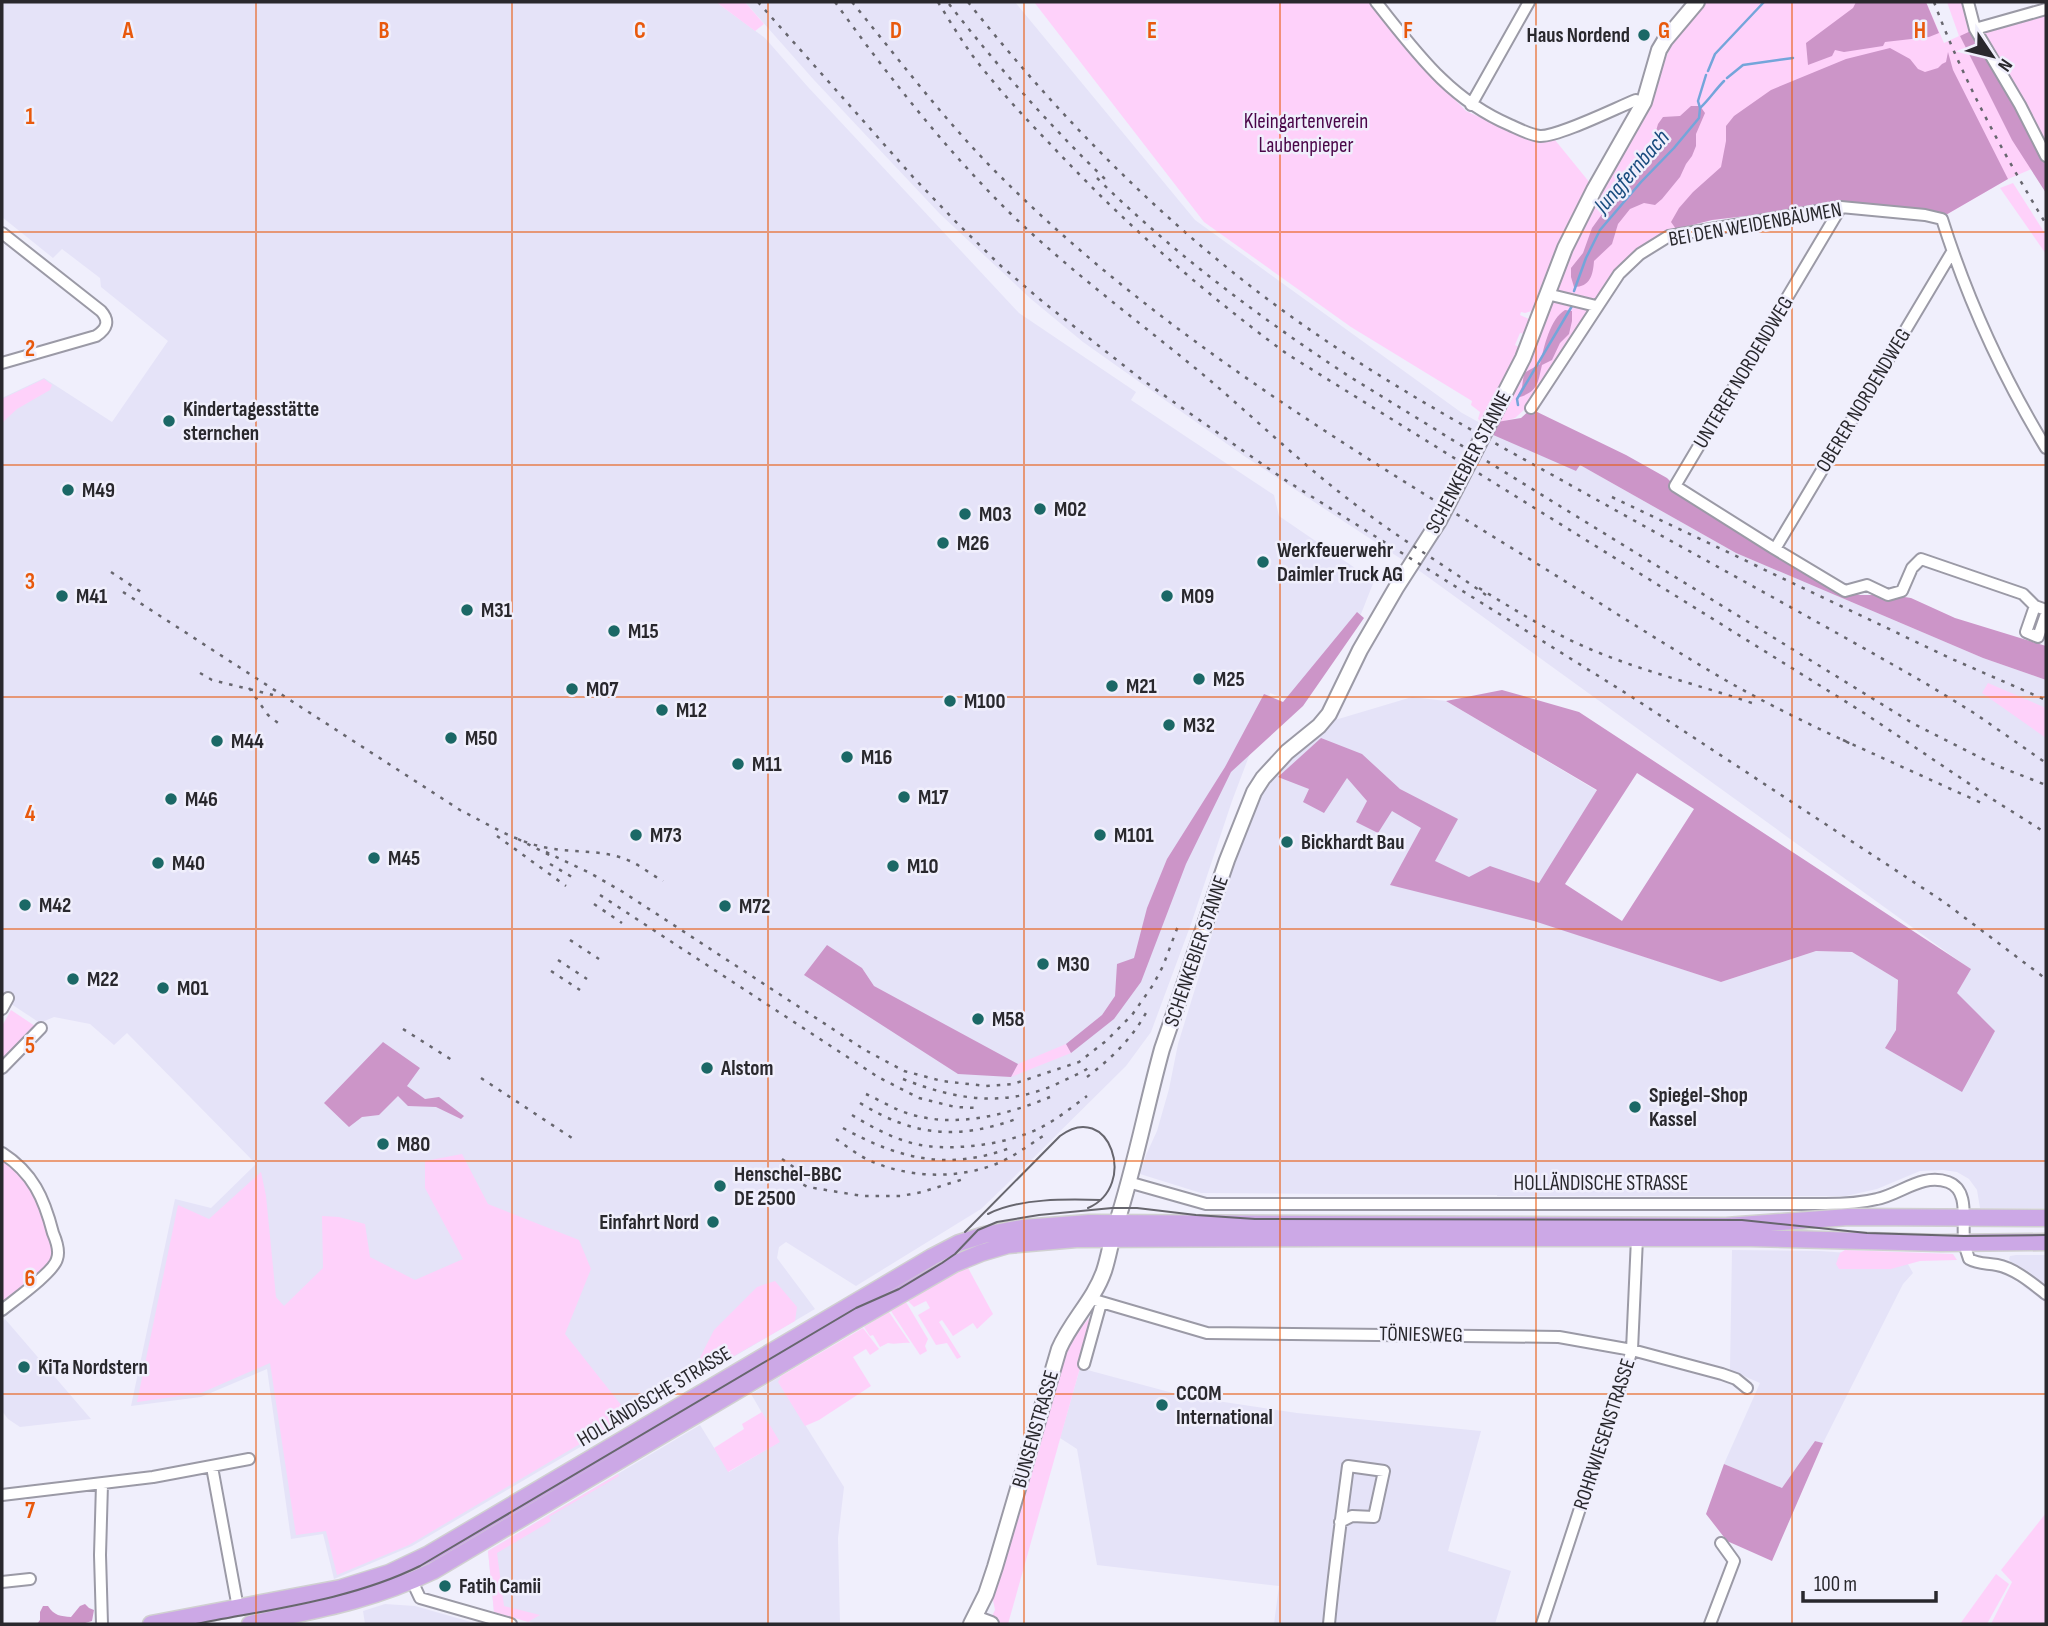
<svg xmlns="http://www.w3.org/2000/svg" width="2048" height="1626" font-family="'Sofia Sans Condensed',sans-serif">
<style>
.built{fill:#e5e3f8}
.green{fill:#fed1fa}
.forest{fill:#cc95c8;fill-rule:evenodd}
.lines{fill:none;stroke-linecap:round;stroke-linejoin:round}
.stream{stroke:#74a5da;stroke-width:2.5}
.street-casing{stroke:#9b9aa6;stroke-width:14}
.secondary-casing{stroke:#9b9aa6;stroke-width:18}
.primary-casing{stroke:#d0d0d1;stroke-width:19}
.street{stroke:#fff;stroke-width:10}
.secondary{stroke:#fff;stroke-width:14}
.primary{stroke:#cca8e6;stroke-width:16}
.tram{stroke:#67666e;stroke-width:2}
.rail{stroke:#67666e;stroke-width:2.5;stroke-dasharray:3.5 7;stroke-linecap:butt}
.grid{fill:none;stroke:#e8590c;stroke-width:2;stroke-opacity:0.55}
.poi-dot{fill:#1b6866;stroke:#f0effc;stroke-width:2.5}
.labels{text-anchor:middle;stroke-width:5;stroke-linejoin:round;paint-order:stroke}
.poi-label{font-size:21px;font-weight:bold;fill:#29282d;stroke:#f0effc;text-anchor:start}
.park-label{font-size:21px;fill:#4a0649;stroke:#f0effc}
.street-label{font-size:21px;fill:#29282d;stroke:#f0effc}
.water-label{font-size:23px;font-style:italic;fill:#194c7e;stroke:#f0effc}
.grid-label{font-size:23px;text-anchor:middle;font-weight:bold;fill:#e8590c;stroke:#f0effc;stroke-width:5;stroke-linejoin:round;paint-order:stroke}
</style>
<rect width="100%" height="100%" fill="#f0effc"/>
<path class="built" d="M2 2H716L765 38 808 87 1019 313 1136 392 1131 400 1274 495 1279 516 1374 581 1361 614 1290 701 1270 693 1268 706 1232 801 1191 924 1151 1032 1126 1066 1006 1185 981 1209 856 1286 786 1242 779 1247 777 1258 815 1309 412 1546 334 1579 323 1534 291 1539 267 1369 201 1397 131 1406 175 1199 211 1208 256 1164 127 1033 114 1045 90 1024 54 1017 40 1023 2 998V398L44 378 112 422 168 341 101 287 100 278 62 249 53 258 2 217Z
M745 2H1015L1195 220 1462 413 1515 442 1576 471 1580 465 1736 553 1983 658 2046 680V1208H1980L1977 1190 1969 1179 1957 1172 1943 1170 1920 1171 1877 1189 1846 1196H1497V1195L1201 1193 1140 1174 1146 1155 1157 1131 1169 1089 1178 1044 1234 863 1263 792 1279 768 1335 720 1412 697 1446 701 1609 798 1534 920 1721 982 1816 951 1852 952 1898 980 1896 1031 1957 993 1970 969 1421 572 1244 456 1083 342 1031 299 940 214 814 80Z
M1732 1250 1820 1251 1904 1257 1913 1273 1903 1284 1823 1443 1815 1441 1782 1489 1724 1464 1760 1383 1730 1370Z
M2016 1255H2046V1303L2023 1286 2031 1273 2011 1262 2009 1259 2010 1256Z
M5 1319 91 1419 20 1427 8 1419 2 1411V1322Z
M1080 1368 1184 1396 1297 1413 1481 1431 1448 1551 1511 1571 1495 1624H1274L1279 1586 1097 1565 1077 1449 1060 1438Z
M781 1376 779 1383 844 1487 838 1538 840 1624H538L494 1612 488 1551 700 1425 729 1472 779 1442 751 1394Z
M385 1604 415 1606 478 1624H365L363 1611Z"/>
<path class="green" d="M716 2H745L764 24 755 31Z
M1034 2H1371L1415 59 1466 111 1537 143 1555 140 1590 183 1563 232 1564 234 1535 310 1525 313 1521 312 1520 315 1531 320 1526 334 1520 333 1515 345 1521 348 1482 422 1478 419 1480 412 1471 405 1472 401 1351 327 1204 222Z
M1704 2H1926L1944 43 1959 36 1947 2H1963L1970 31 2046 7V163L2008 179 1944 216 1841 205 1712 220 1669 231 1595 299 1556 292 1560 269 1665 60C1673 38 1691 22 1704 2Z
M2013 183 2046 235V254L2000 188Z
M1556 301 1577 305V307L1585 309 1586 307 1588 311 1525 409 1515 418 1501 422 1500 420 1510 404 1507 400 1550 304Z
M44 379 52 385 50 390 17 409 2 423V399Z
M1988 683 2046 708V738L1982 693Z
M11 1010 35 1026 2 1061V1026Z
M1066 1044 1071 1053 1011 1077 1018 1064Z
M462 1154 488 1204 579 1240 591 1269 565 1334 629 1415 409 1545 337 1575 326 1531 296 1535 270 1363 201 1393 137 1402 178 1205 209 1219 261 1172 266 1196 276 1297 284 1306 323 1268 322 1216 339 1217 365 1224 370 1257 415 1280 463 1259 425 1188V1161Z
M2 1160C39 1186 46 1214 54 1257L44 1269 2 1304Z
M1845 1250 1953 1254 1957 1260 1920 1261 1891 1269H1839L1836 1264 1840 1253Z
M967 1266 993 1314 977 1329 973 1323 953 1336 942 1320 939 1322 961 1357 957 1359 947 1343 936 1345 918 1315 930 1308 926 1301 914 1307 908 1301Z
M775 1281 797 1307 795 1321 687 1383 714 1330 757 1287Z
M906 1302 928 1339 925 1346 927 1351 920 1355 891 1311Z
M889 1312 910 1343C901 1342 896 1345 888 1343L880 1347 873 1335 870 1336 864 1327Z
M1092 1315 1080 1368 1008 1624H988L995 1610 992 1595 1064 1352 1073 1336Z
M863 1328 879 1349 870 1355 866 1349 853 1357 871 1386 819 1420 805 1426 778 1382 781 1376Z
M762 1412 780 1442 728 1472 714 1448 744 1429 742 1424Z
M618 1474 619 1476 549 1517 551 1521 497 1553 504 1606 540 1615 528 1622 494 1612 488 1551Z
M2046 1513V1624H1991L2012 1582 2001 1570Z
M1996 1574 2009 1584 1987 1624H1960Z"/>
<path class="forest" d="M1856 2H1926L1939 33 1929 37 1885 42 1883 46 1844 52 1835 50 1832 56 1808 65 1806 43 1853 8Z
M1975 29 2046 156V193L2012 140 1960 36Z
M1890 48 1910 59 1918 69 1925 72 1938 68 1942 64 1946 62 1948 52 1953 70 2008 179 1944 216 1841 205 1712 220 1676 229 1671 222 1679 208 1693 192 1721 167 1726 141V126L1734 116 1771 90 1846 59Z
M1691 106H1700L1705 113 1696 134V146L1692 156 1686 164 1680 177 1662 199 1655 205 1644 203 1630 209 1618 224 1612 244 1594 261C1593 275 1590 287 1574 287L1571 277V268L1583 253 1592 228 1610 203 1621 182 1640 158 1645 156 1652 145 1658 124 1663 117 1680 116Z
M1565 310 1572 311V321L1569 334 1560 343 1552 360 1542 365C1538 381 1539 391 1520 397L1518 395 1522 387 1524 373 1540 364C1544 347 1550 319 1565 310Z
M1531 409 1626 455 1667 478 1675 486 1726 518 1770 553 1843 590 1860 595H1892L1911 598 1955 618 2046 646V680L1983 658 1736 553 1580 465 1576 471 1491 434 1497 422 1521 418Z
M1357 612 1364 618 1303 706 1231 772 1186 864 1141 982 1114 1019 1071 1053 1066 1044 1102 1015 1115 996 1117 964 1134 958 1147 908 1167 859 1225 767 1264 694 1283 702Z
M1502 690 1579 712 1971 969 1957 993 1995 1031 1962 1092 1885 1048 1896 1030 1898 980 1852 952 1816 951 1721 982 1534 921 1390 885 1421 828 1392 811 1378 833 1356 822 1367 801 1347 778 1324 813 1303 802 1309 789 1278 777 1321 738 1362 754 1400 789 1458 819 1435 861 1469 877 1490 866 1539 883 1597 790 1446 701ZM1637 773 1694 809 1622 921 1565 884Z
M827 945 862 968 874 986 1018 1064 1011 1077 958 1074 804 975Z
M383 1042 420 1068 407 1086 425 1099 439 1097 464 1116 461 1119 436 1107 408 1106 398 1096 379 1115 362 1117 349 1127 324 1103Z
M1815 1441 1823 1443 1772 1561 1727 1541 1706 1514 1724 1464 1782 1488Z
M85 1604 89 1608 94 1610 92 1621 82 1624H37L40 1620V1612L43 1606H48C54 1616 61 1616 71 1617L80 1606Z"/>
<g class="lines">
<path class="stream" d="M1708 71 1715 54 1764 2
M1727 78 1743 65 1793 58
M1700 108 1698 101 1706 75
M1574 291 1586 258 1600 230 1641 182 1674 148 1699 118 1700 108C1709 100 1715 90 1724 81
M1518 405 1517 399 1572 306"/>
<g class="street-casing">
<path id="street" d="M1376 2C1416 52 1449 99 1510 125 1519 129 1530 135 1540 136 1558 137 1616 108 1636 100L1644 102
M1968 2 1975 29 2020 105 2046 156
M1975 29 2046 9
M1471 105 1529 2
M1841 207 1675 486 1775 549 1952 252
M2 233 101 311C110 321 107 329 96 336L2 363
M1547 294 1596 306
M1531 408 1619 274 1640 254 1669 236 1841 207 1925 215 1942 219C1967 298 2003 377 2046 448
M1775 549 1845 591 1867 585 1888 595 1902 591 1912 568 1921 559 2023 594 2035 606 2046 610
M2035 606 2026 632 2038 637 2046 614
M2 1009 8 998
M2 1068 41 1028
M2 1153C33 1173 44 1198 53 1233 56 1240 60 1251 57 1259 54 1272 13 1301 2 1310
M1128 1182 1206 1204C1412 1203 1619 1205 1825 1204 1842 1204 1861 1203 1877 1199 1901 1194 1922 1173 1948 1182 1970 1190 1962 1221 1964 1239 1964 1246 1967 1252 1969 1259 1978 1264 1986 1263 1997 1265 2014 1268 2032 1283 2046 1294
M1091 1299 1207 1333 1559 1337 1632 1350 1722 1374 1736 1379 1747 1388
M1084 1364 1101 1303
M212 1467 238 1608
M102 1484 100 1555 102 1624
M2 1495 153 1477 249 1459
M412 1581 420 1598 511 1624
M2 1582 30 1579
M1329 1624C1334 1571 1341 1519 1348 1466L1384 1471 1374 1517 1352 1516 1340 1522
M1542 1624 1632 1350 1637 1238
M1710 1624 1734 1561 1721 1543"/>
</g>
<g class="secondary-casing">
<path id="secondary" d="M975 1618 991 1624
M971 1624 986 1594 995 1567 1059 1349C1071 1321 1094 1300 1104 1271 1109 1256 1111 1240 1116 1225 1135 1167 1146 1107 1162 1049L1227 860 1254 792 1263 778 1287 752 1319 726 1329 714 1360 650 1396 588 1439 521 1523 358 1565 248 1594 190 1644 102 1659 50 1665 40 1697 2"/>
</g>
<g class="primary-casing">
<path id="primary" d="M151 1624 341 1588 389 1573 429 1554 932 1257 959 1243 984 1235 1022 1228 1089 1223 1726 1226 1849 1217 2046 1218
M250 1624C316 1610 371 1601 433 1571L846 1326 954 1264 981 1253 1008 1245 1076 1239 1338 1238H1751L1941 1243 2046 1242"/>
</g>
<use href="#street" class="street"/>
<use href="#secondary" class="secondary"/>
<use href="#primary" class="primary"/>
<path class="tram" d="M988 1214C1019 1198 1067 1199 1101 1200
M965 1232 1060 1136C1109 1099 1139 1186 1088 1208
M196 1624C271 1609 351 1600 420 1566L856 1308 899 1289 942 1263 955 1254 978 1230 997 1222 1039 1215 1112 1208H1137L1196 1215 1255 1219 1742 1220 1867 1233 1964 1236 2046 1235"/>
<path class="rail" d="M758 2 913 177 958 224 1001 266 1043 302 1141 379 1282 478 1632 697 1804 810 1944 902 2046 979
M835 2C889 77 945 149 1011 214 1072 273 1141 323 1206 377 1259 422 1308 470 1364 511 1403 541 1446 566 1486 595
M852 2C901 62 948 125 1003 179 1156 331 1341 443 1523 555 1591 597 1658 641 1727 681 1767 704 1809 724 1851 744
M938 2C949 20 960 38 972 55 997 88 1025 118 1053 147 1126 225 1202 291 1287 354L1864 713 1989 797 2046 833
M968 2C1063 122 1171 231 1296 320 1379 379 1467 428 1556 477 1679 546 1803 613 1925 683L1974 713 2046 763
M1934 2C1963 80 2003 153 2046 224
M949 4C998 67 1050 126 1107 181
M1097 178C1173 253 1258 316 1347 375L1914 724 1995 765 2046 785
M1612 497 1952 659 2046 700
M111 572 141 592
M1479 588C1513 609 1547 630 1583 646 1637 670 1696 684 1752 703
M123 592 460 810C486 823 511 839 539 846 569 854 602 848 630 861 641 866 652 875 663 881
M200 673 212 680 273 695
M249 688 268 715 283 727
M1843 740 1986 805
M497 836 566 886
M518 839 555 858
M546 852 590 873 623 892 865 1050 904 1071 942 1081 986 1086 1013 1084 1079 1062 1106 1041 1132 1015 1153 985 1163 966 1178 926
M550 864 572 877
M600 895 878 1077 919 1098 955 1107 979 1108
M594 904 622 923
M570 940 599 959
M558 960 587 979
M551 971 580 990
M403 1029 452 1060
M1087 1077C1112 1058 1135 1036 1149 1007
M481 1078 572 1138
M903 1079C959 1101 1008 1108 1063 1081 1073 1076 1084 1072 1092 1065
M866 1094C877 1099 889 1106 901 1111 950 1130 1004 1116 1050 1097
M860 1103C915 1137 959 1140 1019 1118
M852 1115C875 1129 899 1142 926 1146 961 1150 1006 1144 1038 1129 1056 1120 1071 1108 1087 1096
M843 1128C899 1159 948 1171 1010 1148
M836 1139C848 1147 860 1157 873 1162 911 1178 958 1179 996 1164 1013 1157 1028 1146 1043 1136
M782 1159 814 1181
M775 1171 808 1187 862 1196H901L922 1192 967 1178"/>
</g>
<path class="grid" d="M256 2V1624M512 2V1624M768 2V1624M1024 2V1624M1280 2V1624M1536 2V1624M1792 2V1624M2 232H2046M2 465H2046M2 697H2046M2 929H2046M2 1161H2046M2 1394H2046"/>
<g class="poi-dot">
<circle cx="1644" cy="35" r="7"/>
<circle cx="169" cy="421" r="7"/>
<circle cx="68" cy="490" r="7"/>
<circle cx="1040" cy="509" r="7"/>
<circle cx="965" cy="514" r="7"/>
<circle cx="943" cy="543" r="7"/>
<circle cx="1263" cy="562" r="7"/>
<circle cx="62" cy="596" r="7"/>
<circle cx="1167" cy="596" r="7"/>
<circle cx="467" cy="610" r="7"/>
<circle cx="614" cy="631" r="7"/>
<circle cx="1199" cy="679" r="7"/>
<circle cx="1112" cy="686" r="7"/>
<circle cx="572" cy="689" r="7"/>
<circle cx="950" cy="701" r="7"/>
<circle cx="662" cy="710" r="7"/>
<circle cx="1169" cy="725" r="7"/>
<circle cx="451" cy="738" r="7"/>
<circle cx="217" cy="741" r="7"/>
<circle cx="847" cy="757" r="7"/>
<circle cx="738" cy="764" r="7"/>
<circle cx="904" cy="797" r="7"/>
<circle cx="171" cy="799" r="7"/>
<circle cx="636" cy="835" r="7"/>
<circle cx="1100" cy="835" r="7"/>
<circle cx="1287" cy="842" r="7"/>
<circle cx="374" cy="858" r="7"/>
<circle cx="158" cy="863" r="7"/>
<circle cx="893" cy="866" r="7"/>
<circle cx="25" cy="905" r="7"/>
<circle cx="725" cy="906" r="7"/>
<circle cx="1043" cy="964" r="7"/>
<circle cx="73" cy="979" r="7"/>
<circle cx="163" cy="988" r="7"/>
<circle cx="978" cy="1019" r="7"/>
<circle cx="707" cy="1068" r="7"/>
<circle cx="1635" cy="1107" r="7"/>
<circle cx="383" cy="1144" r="7"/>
<circle cx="720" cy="1186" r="7"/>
<circle cx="713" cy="1222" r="7"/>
<circle cx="24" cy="1367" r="7"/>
<circle cx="1162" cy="1405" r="7"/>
<circle cx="445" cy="1586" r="7"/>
</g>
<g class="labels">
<g class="poi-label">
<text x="1630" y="42" text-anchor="end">Haus Nordend</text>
<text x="183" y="416">Kindertagesstätte<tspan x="183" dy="24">sternchen</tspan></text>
<text x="82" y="497">M49</text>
<text x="1054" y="516">M02</text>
<text x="979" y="521">M03</text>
<text x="957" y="550">M26</text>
<text x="1277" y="557">Werkfeuerwehr<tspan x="1277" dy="24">Daimler Truck AG</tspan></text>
<text x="76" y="603">M41</text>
<text x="1181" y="603">M09</text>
<text x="481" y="617">M31</text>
<text x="628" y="638">M15</text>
<text x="1213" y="686">M25</text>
<text x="1126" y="693">M21</text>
<text x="586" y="696">M07</text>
<text x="964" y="708">M100</text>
<text x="676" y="717">M12</text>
<text x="1183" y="732">M32</text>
<text x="465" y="745">M50</text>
<text x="231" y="748">M44</text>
<text x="861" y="764">M16</text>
<text x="752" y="771">M11</text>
<text x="918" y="804">M17</text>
<text x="185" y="806">M46</text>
<text x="650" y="842">M73</text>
<text x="1114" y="842">M101</text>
<text x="1301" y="849">Bickhardt Bau</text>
<text x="388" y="865">M45</text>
<text x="172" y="870">M40</text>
<text x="907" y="873">M10</text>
<text x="39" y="912">M42</text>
<text x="739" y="913">M72</text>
<text x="1057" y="971">M30</text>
<text x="87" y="986">M22</text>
<text x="177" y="995">M01</text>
<text x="992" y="1026">M58</text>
<text x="721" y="1075">Alstom</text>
<text x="1649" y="1102">Spiegel-Shop<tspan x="1649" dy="24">Kassel</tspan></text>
<text x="397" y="1151">M80</text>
<text x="734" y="1181">Henschel-BBC<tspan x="734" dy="24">DE 2500</tspan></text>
<text x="699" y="1229" text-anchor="end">Einfahrt Nord</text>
<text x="38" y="1374">KiTa Nordstern</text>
<text x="1176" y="1400">CCOM<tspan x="1176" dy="24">International</tspan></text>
<text x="459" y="1593">Fatih Camii</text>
</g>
<g class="park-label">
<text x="1306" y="128">Kleingartenverein<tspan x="1306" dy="24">Laubenpieper</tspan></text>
</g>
<g class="street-label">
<text transform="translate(1755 224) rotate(-10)" y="7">BEI DEN WEIDENBÄUMEN</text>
<text transform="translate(1743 372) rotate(-59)" y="7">UNTERER NORDENDWEG</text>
<text transform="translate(1863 400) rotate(-59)" y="7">OBERER NORDENDWEG</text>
<text transform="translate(1468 462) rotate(-62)" y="7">SCHENKEBIER STANNE</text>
<text transform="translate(1196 951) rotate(-71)" y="7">SCHENKEBIER STANNE</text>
<text x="1601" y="1190">HOLLÄNDISCHE STRASSE</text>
<text transform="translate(1421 1334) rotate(1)" y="7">TÖNIESWEG</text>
<text transform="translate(654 1396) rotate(-31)" y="7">HOLLÄNDISCHE STRASSE</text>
<text transform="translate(1035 1429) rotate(-74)" y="7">BUNSENSTRASSE</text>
<text transform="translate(1604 1434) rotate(-72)" y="7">ROHRWIESENSTRASSE</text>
</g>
<g class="water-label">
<text transform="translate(1631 171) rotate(-49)" y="8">Jungfernbach</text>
</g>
</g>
<g class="grid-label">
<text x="128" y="38">A</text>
<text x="384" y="38">B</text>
<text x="640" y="38">C</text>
<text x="896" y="38">D</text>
<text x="1152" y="38">E</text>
<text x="1408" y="38">F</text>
<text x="1664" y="38">G</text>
<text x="1920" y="38">H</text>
<text x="30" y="124">1</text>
<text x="30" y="356">2</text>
<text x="30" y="589">3</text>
<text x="30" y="821">4</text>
<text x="30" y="1053">5</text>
<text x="30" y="1286">6</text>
<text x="30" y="1518">7</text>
</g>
<rect width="2048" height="1626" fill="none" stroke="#29282d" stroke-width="7"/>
<g transform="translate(1992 56) rotate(125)" stroke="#f0effc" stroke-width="5" paint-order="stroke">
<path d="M0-5L12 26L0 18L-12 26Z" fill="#29282d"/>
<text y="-10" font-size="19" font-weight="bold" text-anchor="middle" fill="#29282d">N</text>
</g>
<path d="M1803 1591v10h133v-10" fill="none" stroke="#29282d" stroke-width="3.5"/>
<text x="1814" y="1591" font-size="21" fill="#29282d" stroke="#f0effc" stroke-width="5" paint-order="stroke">100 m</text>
</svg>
